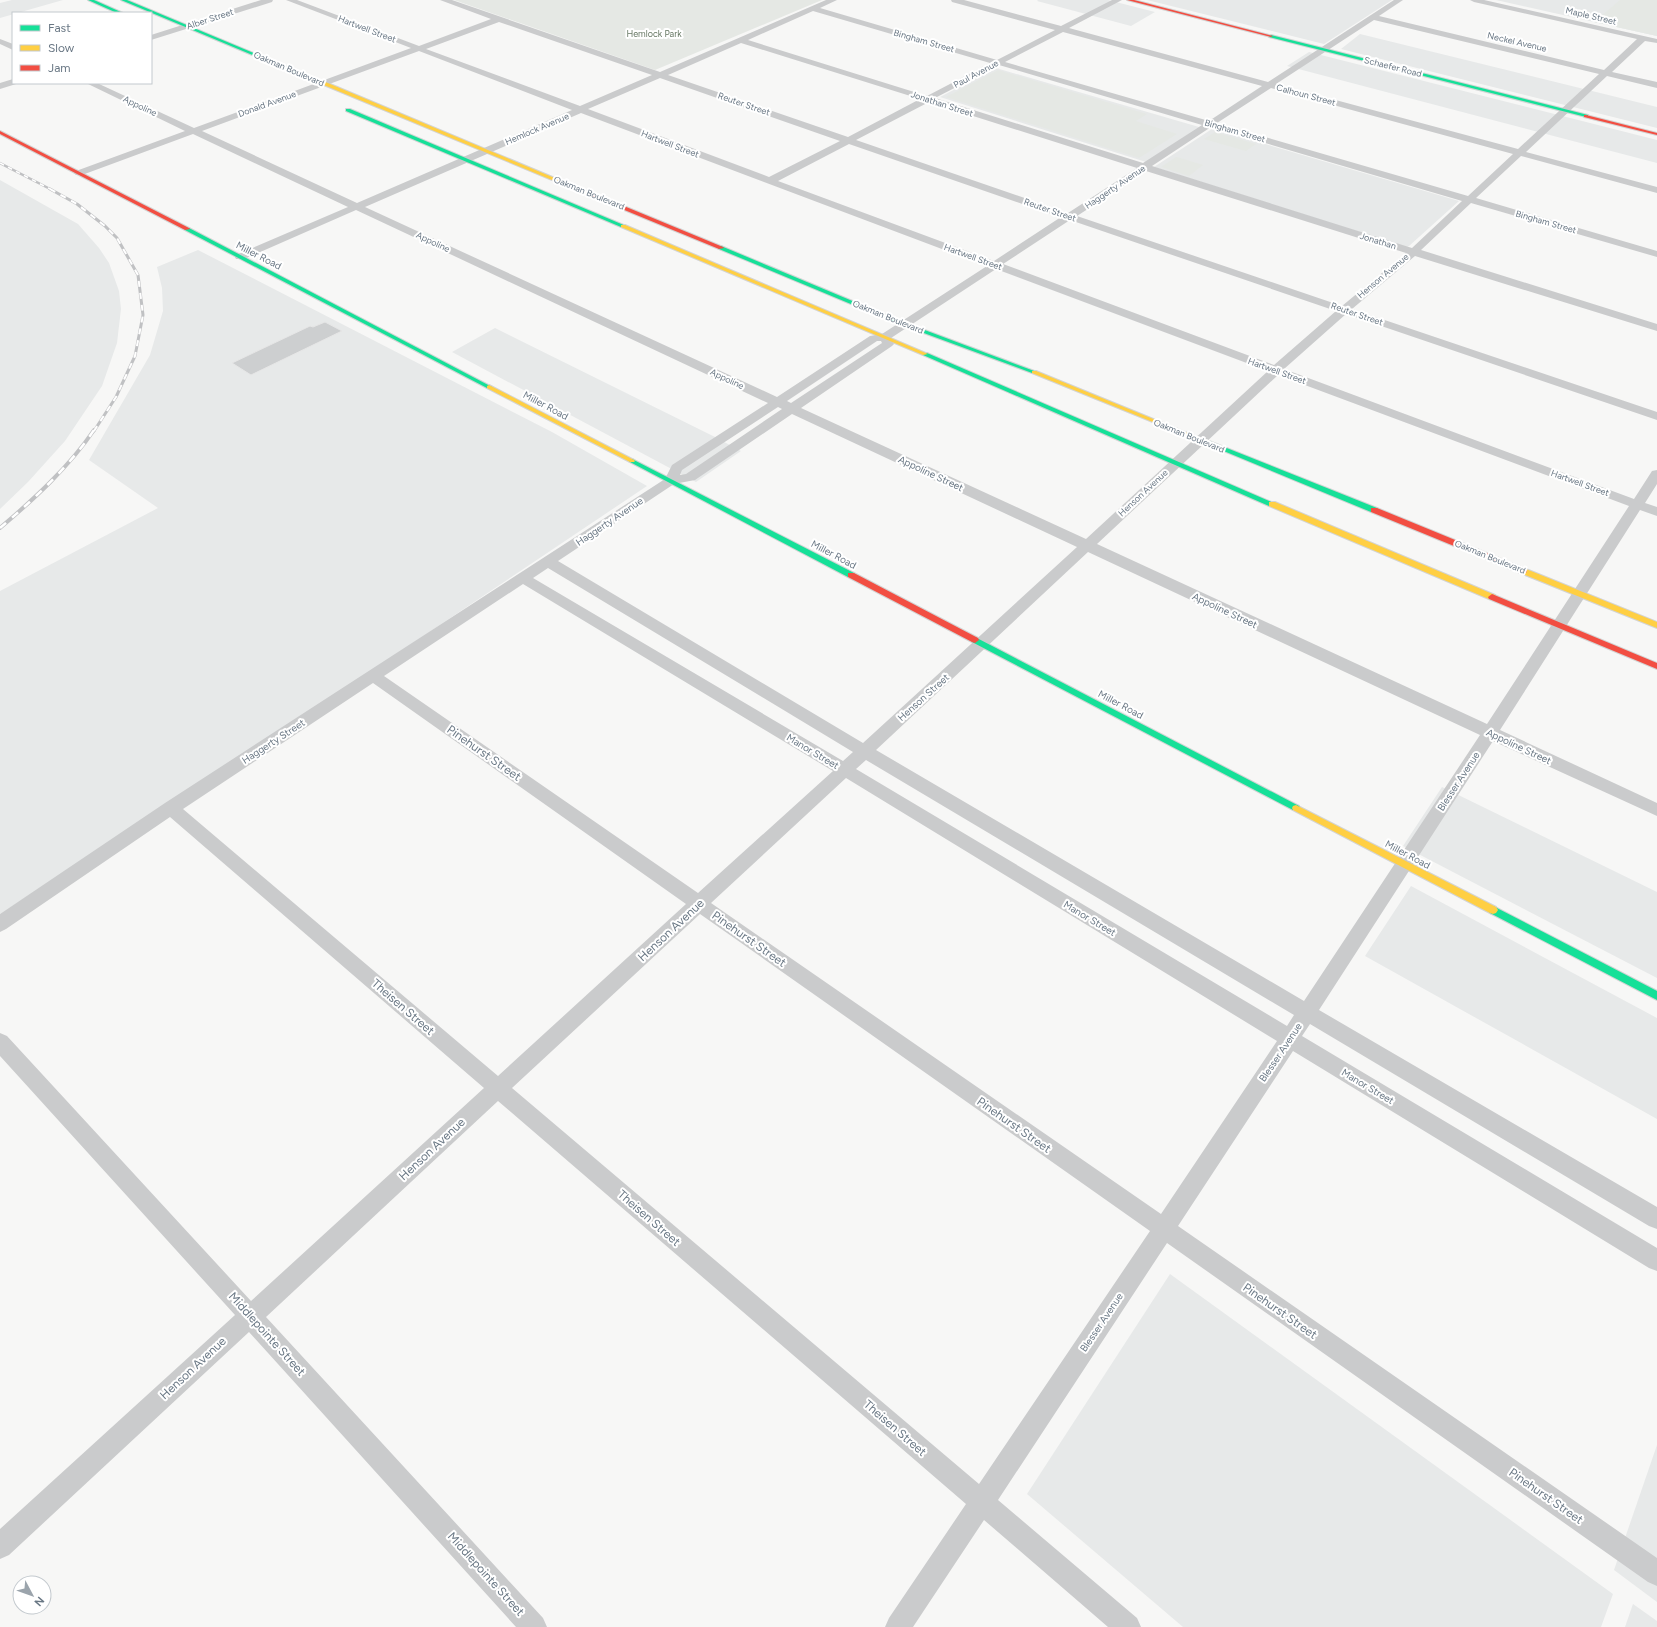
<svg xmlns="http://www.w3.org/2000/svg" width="1657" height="1627" font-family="Figtree,sans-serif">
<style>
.built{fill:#e7e9e9}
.green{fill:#e5e8e4}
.building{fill:#cdcfd0;stroke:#e6e6e6}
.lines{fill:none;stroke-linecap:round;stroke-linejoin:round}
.fast-casing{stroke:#d3d4d4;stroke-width:2}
.slow-casing{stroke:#d3d4d4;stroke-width:2}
.jam-casing{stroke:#d3d4d4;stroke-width:2}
.street{fill:#cacbcc;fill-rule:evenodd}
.fast{fill:#16e098;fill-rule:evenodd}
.slow{fill:#ffcf43;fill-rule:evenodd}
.jam{fill:#f24e42;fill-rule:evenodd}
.rail-far2-casing{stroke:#c0c1c3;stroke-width:2.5}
.rail-far1-casing{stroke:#c0c1c3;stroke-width:3}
.rail-casing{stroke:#c0c1c3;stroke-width:4}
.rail-far2{stroke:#fff;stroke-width:1.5;stroke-dasharray:4.5;stroke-linecap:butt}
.rail-far1{stroke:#fff;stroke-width:2;stroke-dasharray:6;stroke-linecap:butt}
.rail{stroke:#fff;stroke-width:2.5;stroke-dasharray:8;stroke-linecap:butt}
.labels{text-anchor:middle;stroke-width:4;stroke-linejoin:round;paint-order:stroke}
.far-street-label{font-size:9px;fill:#697784;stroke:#fff}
.far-park-label{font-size:9px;fill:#667763;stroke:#fff}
.street-label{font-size:10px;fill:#697784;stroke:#fff}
.near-street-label{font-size:12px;fill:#697784;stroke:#fff}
</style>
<rect width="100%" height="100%" fill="#f7f7f6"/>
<path class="built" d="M12 0H63L0 18V3Z
M1038 0H1108L1155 12 1131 26 1037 1Z
M1147 0H1392L1324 44Z
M1496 0H1657V36L1594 22Z
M1360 34 1657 107V128L1341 49Z
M1309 52 1657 140V163L1287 66Z
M996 68 1199 127 1146 162 940 97Z
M1212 129H1214L1459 201 1409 246 1407 247 1154 167Z
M0 180 78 224 99 248 109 263 119 291 121 309 117 343 102 386 65 441 28 482 0 509Z
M198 250 552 432 647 486 407 647 0 914V591L158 508 89 460 150 355 163 311 162 288 157 267Z
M495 328 715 437 741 451 696 482 452 352Z
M1442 787 1657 892V978L1403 846Z
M1411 886 1657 1018V1119L1365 956Z
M1170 1274 1613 1594 1601 1627H1183L1027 1494Z
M1657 1445V1602L1614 1570Z
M1633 1604 1657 1621V1627H1625Z"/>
<path class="green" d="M454 0H822L655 70Z
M1620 0H1657V36L1594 22Z
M998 70 1147 114 1136 121 1177 134 1139 158 946 97Z
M1215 132 1256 144 1246 151 1204 139Z
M1176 157H1177L1203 165 1189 176 1161 167Z"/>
<path class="building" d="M325 322 342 331 251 375 232 363 310 326 313 327Z"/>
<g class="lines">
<g class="fast-casing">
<path id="fast" d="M88 0H94L123 13H117Z
M121 0H127L323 82 319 83Z
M1271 35 1588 115V116L1586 117 1269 37Z
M346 109H350L626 226 621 227 346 111Z
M185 228H189L492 387 487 388 185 230Z
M721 246 898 320 1037 372 1032 373 894 322 719 249 718 248Z
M923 353H927L1276 504 1272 506H1269L923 355Z
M1204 439 1377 508 1378 510 1377 512H1371L1202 442 1201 441Z
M632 459 854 573 855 575 854 577H848L630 462 629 461Z
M975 637 1299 806 1300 808 1299 810H1293L972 642 971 640 972 638Z
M1493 906 1657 991V1000L1490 913 1488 910 1490 907Z"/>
</g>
<g class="slow-casing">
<path id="slow" d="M319 81H323L593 194 588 195 319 83Z
M621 225H625L928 354 923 355 621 227Z
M1032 371H1036L1207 441 1206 442H1202L1032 373Z
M489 385 634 460 635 461 634 462H630L487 388V386Z
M1269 502H1275L1495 595 1496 597 1495 599H1489L1269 506Z
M1520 569H1526L1657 622V628L1520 573Z
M1296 805 1496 907 1498 910 1496 913 1493 914 1490 913 1293 810 1292 808 1293 806Z"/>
</g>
<g class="jam-casing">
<path id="jam" d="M1127 0H1134L1273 36 1271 37Z
M1586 115 1657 133V135L1584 117V115Z
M0 131 189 228 190 229 185 230 0 134Z
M590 192 723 247 724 248 719 249 588 195V193Z
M1371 508H1377L1526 569 1527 571 1526 573H1520L1371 512Z
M848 573H854L978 638 979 640 975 643 972 642 848 577Z
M1492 594 1657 663V669L1489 599 1488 597Z"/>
</g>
<path class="street" d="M261 0H273L272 2 151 40V35Z
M286 0H297L419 46 491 19 440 0H452L660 72 826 0H837L820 8 997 60 1055 30 952 2 951 0H964L1061 26 1112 0H1122L1069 28 1268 82 1394 0H1403L1379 16 1604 70 1637 39 1474 2 1470 0H1484L1657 39V43L1645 41 1612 72 1657 82V88L1607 76 1526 152 1657 187V193L1521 156 1476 198 1657 251V257L1471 203 1421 250 1657 324V331L1415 256 1352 309 1657 412V420L1346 314 1284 369 1634 499 1652 471 1657 470V484L1645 503 1657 507V516L1640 510 1500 730 1657 803V816L1493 741 1319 1010 1657 1207V1229L1649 1226 1310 1024 1302 1036 1657 1248V1271L1649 1268 1293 1051 1178 1226 1657 1558V1586L1648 1582 1167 1243 998 1500 1137 1618 1141 1627H1108L984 1520 913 1627H885L889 1618 966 1504 498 1101 266 1317 543 1618 547 1627H516L249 1332 9 1555 0 1559V1529L235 1315 0 1056V1033L7 1036 251 1301 484 1088 170 817 6 929 0 932V914L165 803 665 479 672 465 768 403 356 210 244 259H236L235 257 236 255 348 207 193 134 82 175H76L74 173 76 171 185 131 86 83H97L194 128 411 48ZM813 11 990 63 927 96 748 40ZM1374 20 1599 74 1518 149 1276 84ZM499 22 652 75 580 106 426 49ZM1063 32 1262 86 1209 121 1005 62ZM741 43 920 99 848 137 668 75ZM419 51 572 110 357 203 202 131ZM999 65 1202 125 1143 163 935 98ZM660 78 840 141 769 177 588 109ZM1271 88 1513 154 1468 196 1217 123ZM929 102 1137 168 1068 213 856 140ZM581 113 987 266 882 334 870 336 777 397 365 207ZM1211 127 1462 201 1412 248 1152 166ZM849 144 1057 216 1061 217 994 261 778 181ZM1146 171 1406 253 1342 306 1077 216ZM1070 220 1336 311 1274 365 1003 264ZM996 269 1268 371 1086 539 801 408 892 346 894 344 891 338ZM877 341H881L882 343 791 403 787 401ZM1278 375 1629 506 1487 724 1097 544ZM778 407 782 409 686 474 680 475 682 470ZM792 414 1077 547 863 743 558 561 674 484 695 480ZM1088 552 1480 735 1304 1001 876 750ZM548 568 853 752 843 761 533 578ZM523 584 833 771 698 893 384 676ZM373 683 686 904 498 1076 183 809ZM866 760 1294 1015 1287 1026 856 769ZM846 778 1277 1041 1161 1214 711 903ZM700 914 1150 1231 979 1484 512 1088Z
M0 39 13 44V50L0 44Z
M13 79V83L16 84 0 89V83Z"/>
<use href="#fast" class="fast"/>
<use href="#slow" class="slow"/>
<use href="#jam" class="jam"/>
<g class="rail-far2-casing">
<path id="rail-far2" d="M0 163 52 190"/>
</g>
<g class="rail-far1-casing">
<path id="rail-far1" d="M50 189 77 204 105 226 117 238 138 275 143 315 135 356 116 397 94 431"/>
</g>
<g class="rail-casing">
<path id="rail" d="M0 528C34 499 69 467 94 430"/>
</g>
<use href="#rail-far2" class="rail-far2"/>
<use href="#rail-far1" class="rail-far1"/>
<use href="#rail" class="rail"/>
</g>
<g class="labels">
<g class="far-street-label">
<text transform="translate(1591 16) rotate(13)" y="3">Maple Street</text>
<text transform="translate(210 19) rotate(-18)" y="3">Alber Street</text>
<text transform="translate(367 29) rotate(21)" y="3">Hartwell Street</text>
<text transform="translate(924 41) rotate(16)" y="3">Bingham Street</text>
<text transform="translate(1517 42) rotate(13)" y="3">Neckel Avenue</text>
<text transform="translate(1393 67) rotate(14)" y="3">Schaefer Road</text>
<text transform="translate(289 69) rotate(23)" y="3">Oakman Boulevard</text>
<text transform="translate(976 74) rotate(-28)" y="3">Paul Avenue</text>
<text transform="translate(1306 95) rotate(15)" y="3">Calhoun Street</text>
<text transform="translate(267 104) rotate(-20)" y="3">Donald Avenue</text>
<text transform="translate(744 104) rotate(19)" y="3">Reuter Street</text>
<text transform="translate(942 104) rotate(18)" y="3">Jonathan Street</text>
<text transform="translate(140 106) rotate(25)" y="3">Appoline</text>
<text transform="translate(537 129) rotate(-23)" y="3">Hemlock Avenue</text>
<text transform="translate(1235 131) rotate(16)" y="3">Bingham Street</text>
<text transform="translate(670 144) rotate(21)" y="3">Hartwell Street</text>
<text transform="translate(1115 187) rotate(-34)" y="3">Haggerty Avenue</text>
<text transform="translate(589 193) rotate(22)" y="3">Oakman Boulevard</text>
<text transform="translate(1050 210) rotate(19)" y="3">Reuter Street</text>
<text transform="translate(1546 222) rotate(16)" y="3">Bingham Street</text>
<text transform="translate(1378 241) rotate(17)" y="3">Jonathan</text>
<text transform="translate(433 242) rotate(25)" y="3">Appoline</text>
<text transform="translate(973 257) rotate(20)" y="3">Hartwell Street</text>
<text transform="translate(1383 276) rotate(-40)" y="3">Henson Avenue</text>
<text transform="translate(1357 314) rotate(19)" y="3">Reuter Street</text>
<text transform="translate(888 317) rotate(22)" y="3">Oakman Boulevard</text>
<text transform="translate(1277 371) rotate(20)" y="3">Hartwell Street</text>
<text transform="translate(727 379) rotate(25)" y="3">Appoline</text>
<text transform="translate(1189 436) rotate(22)" y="3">Oakman Boulevard</text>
<text transform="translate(1580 483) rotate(20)" y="3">Hartwell Street</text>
<text transform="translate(1143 493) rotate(-43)" y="3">Henson Avenue</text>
<text transform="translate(1490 557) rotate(22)" y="3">Oakman Boulevard</text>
</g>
<g class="far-park-label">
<text x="654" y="37">Hemlock Park</text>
</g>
<g class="street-label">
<text transform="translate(259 255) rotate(27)" y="4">Miller Road</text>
<text transform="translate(546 405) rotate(28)" y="4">Miller Road</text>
<text transform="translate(931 473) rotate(25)" y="4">Appoline Street</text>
<text transform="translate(609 521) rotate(-34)" y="4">Haggerty Avenue</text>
<text transform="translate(834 554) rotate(28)" y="4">Miller Road</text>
<text transform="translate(1225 610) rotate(25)" y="4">Appoline Street</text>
<text transform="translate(923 697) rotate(-42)" y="4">Henson Street</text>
<text transform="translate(1121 704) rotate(28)" y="4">Miller Road</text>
<text transform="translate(273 741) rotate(-33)" y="4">Haggerty Street</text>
<text transform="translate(1519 746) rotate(25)" y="4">Appoline Street</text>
<text transform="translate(813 751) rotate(31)" y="4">Manor Street</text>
<text transform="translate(1458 781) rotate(-57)" y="4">Blesser Avenue</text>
<text transform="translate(1408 854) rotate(28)" y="4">Miller Road</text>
<text transform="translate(1090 918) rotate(31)" y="4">Manor Street</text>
<text transform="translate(1280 1052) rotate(-56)" y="4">Blesser Avenue</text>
<text transform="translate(1368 1086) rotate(31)" y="4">Manor Street</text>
<text transform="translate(1101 1322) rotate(-56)" y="4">Blesser Avenue</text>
</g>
<g class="near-street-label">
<text transform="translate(484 753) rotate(35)" y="4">Pinehurst Street</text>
<text transform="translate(671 930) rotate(-43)" y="4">Henson Avenue</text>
<text transform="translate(749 939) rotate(35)" y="4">Pinehurst Street</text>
<text transform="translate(403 1007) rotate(41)" y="4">Theisen Street</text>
<text transform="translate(1014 1125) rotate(35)" y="4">Pinehurst Street</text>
<text transform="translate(432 1149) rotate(-43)" y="4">Henson Avenue</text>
<text transform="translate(649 1218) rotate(41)" y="4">Theisen Street</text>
<text transform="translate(1280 1311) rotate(35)" y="4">Pinehurst Street</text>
<text transform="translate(267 1334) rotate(48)" y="4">Middlepointe Street</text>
<text transform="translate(193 1368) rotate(-43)" y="4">Henson Avenue</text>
<text transform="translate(895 1428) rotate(41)" y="4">Theisen Street</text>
<text transform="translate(1546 1496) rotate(35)" y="4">Pinehurst Street</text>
<text transform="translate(486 1574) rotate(48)" y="4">Middlepointe Street</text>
</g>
</g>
<rect x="12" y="12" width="140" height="72" fill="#ffffff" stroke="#c3c9ce"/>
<rect x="20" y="25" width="20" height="6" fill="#16e098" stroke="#c3c9ce"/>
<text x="48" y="32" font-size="12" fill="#697784">Fast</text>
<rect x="20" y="45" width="20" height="6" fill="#ffcf43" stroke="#c3c9ce"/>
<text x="48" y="52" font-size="12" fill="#697784">Slow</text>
<rect x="20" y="65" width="20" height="6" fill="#f24e42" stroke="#c3c9ce"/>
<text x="48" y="72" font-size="12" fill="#697784">Jam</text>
<g transform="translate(32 1595) rotate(131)"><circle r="19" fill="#ffffff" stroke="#c3c9ce"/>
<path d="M0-3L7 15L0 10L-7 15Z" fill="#9ba4ac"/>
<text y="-6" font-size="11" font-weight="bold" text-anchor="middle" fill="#697784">N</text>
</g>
</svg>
